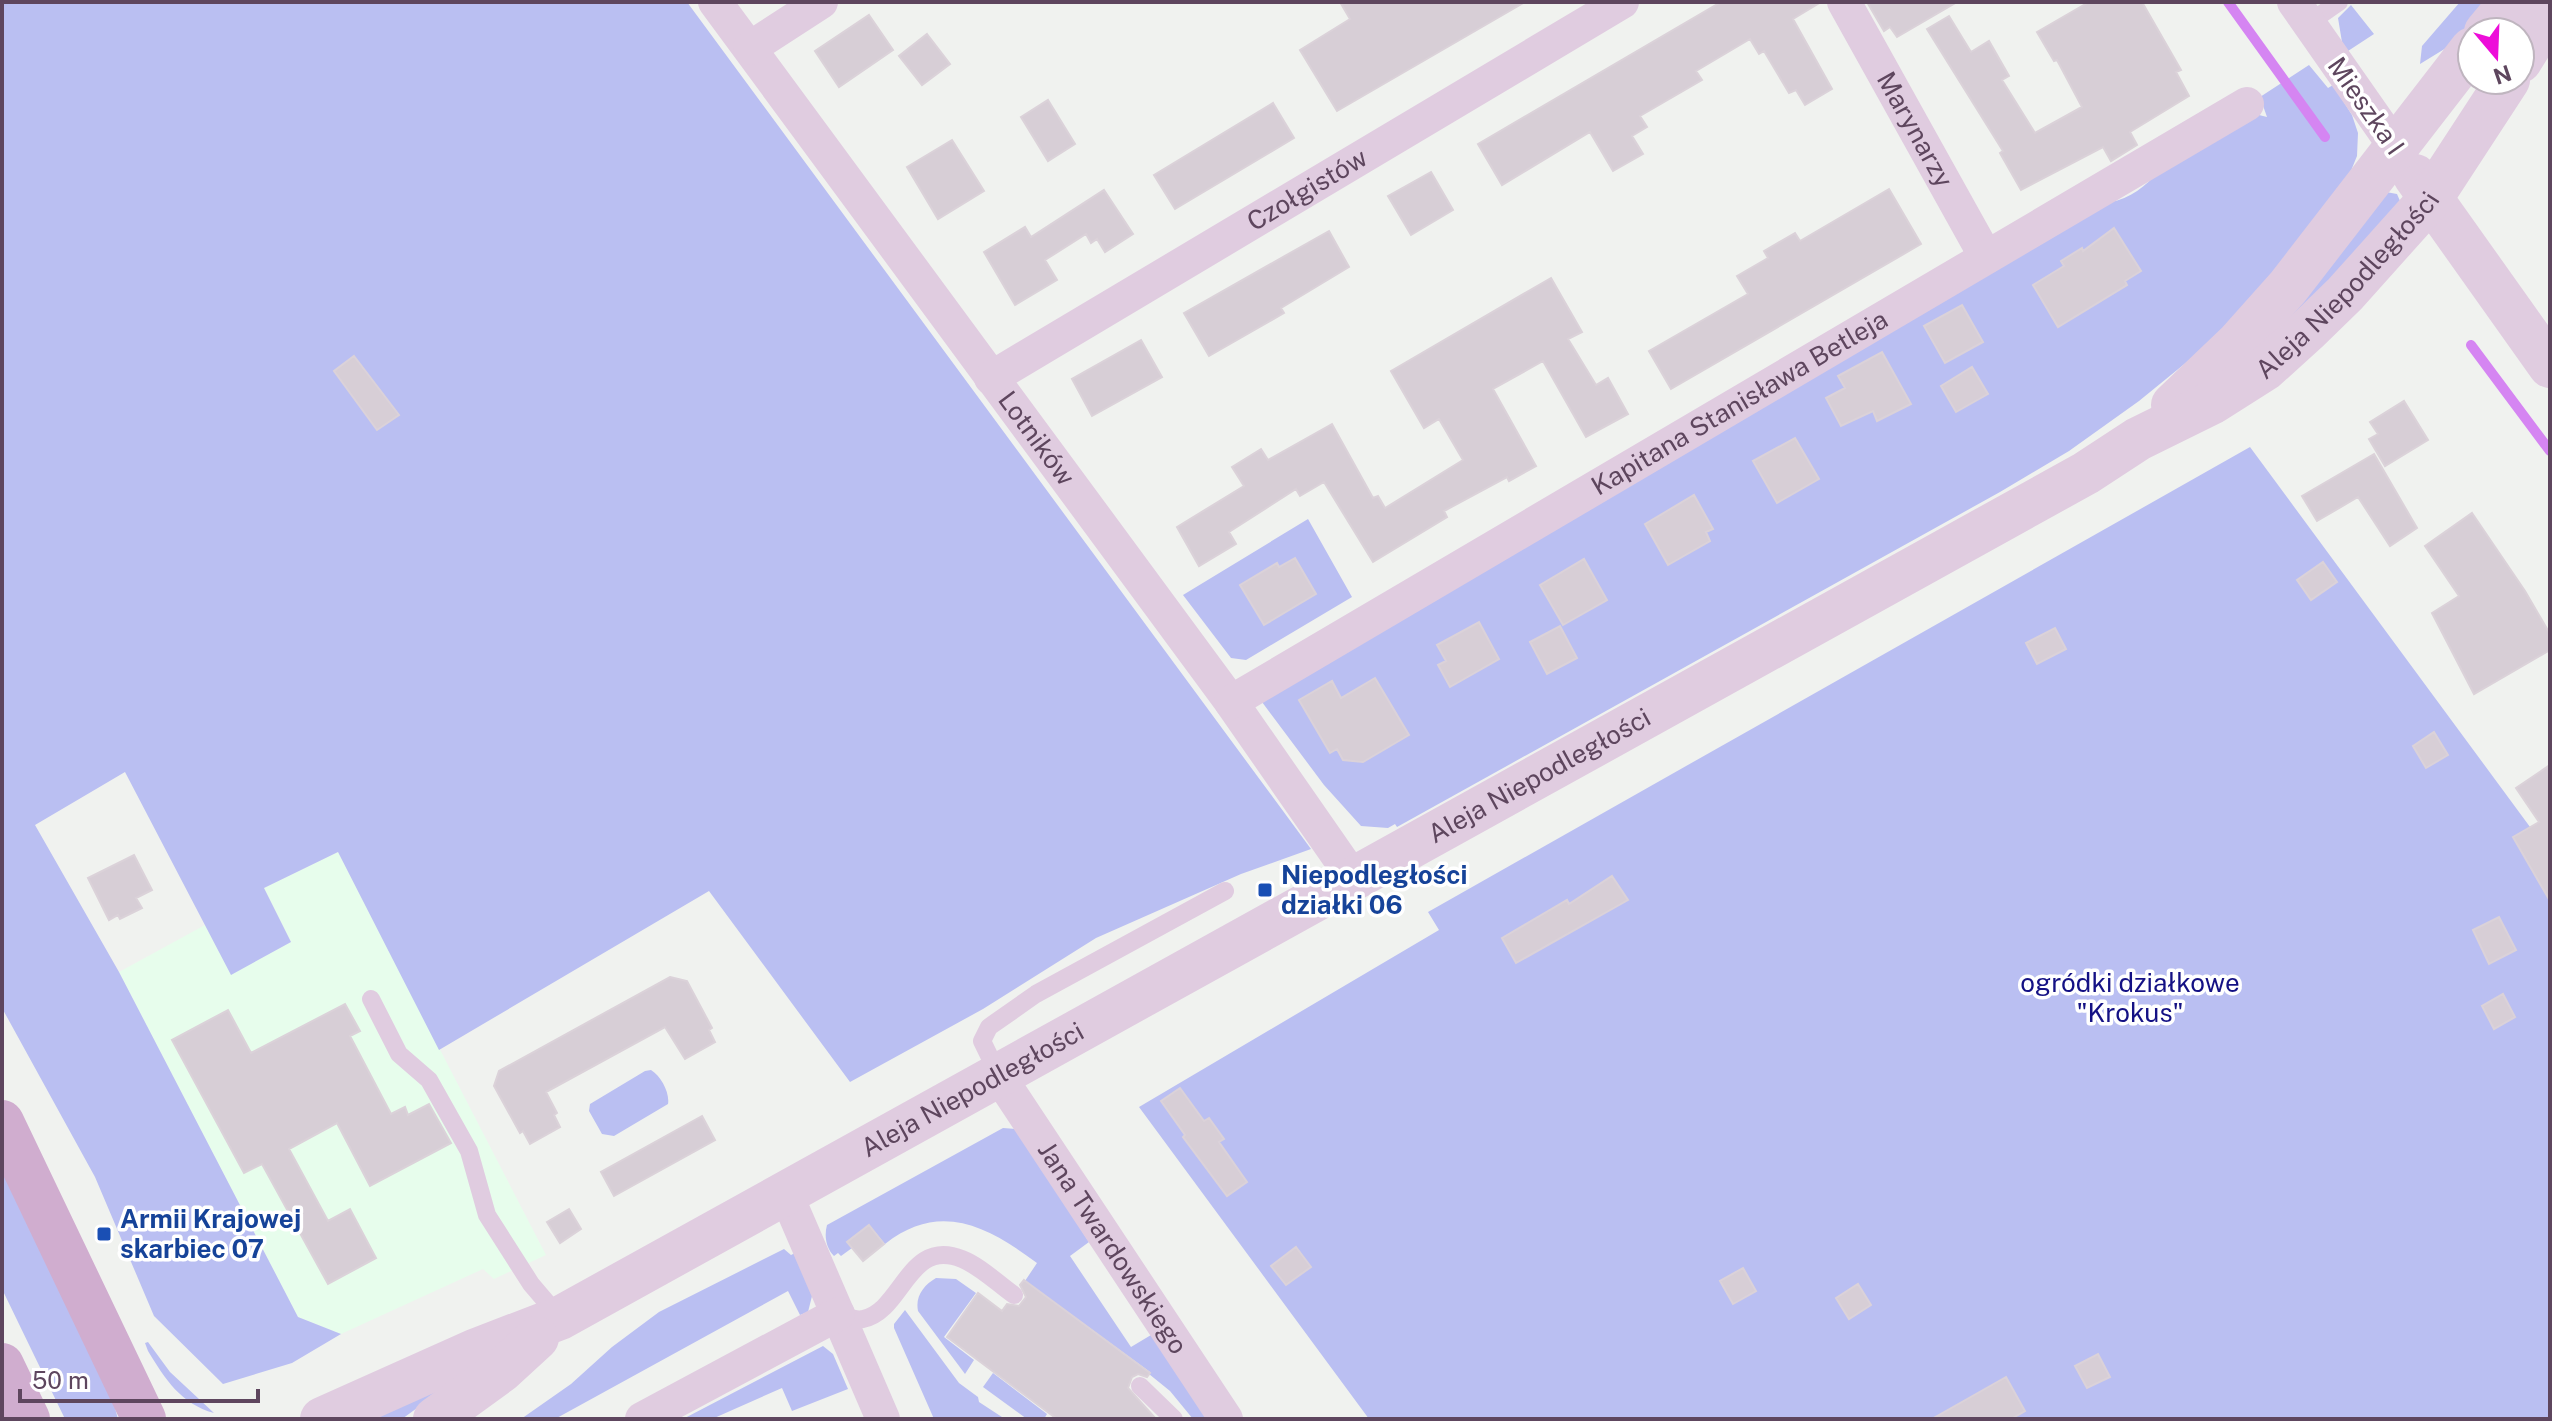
<svg xmlns="http://www.w3.org/2000/svg" width="2552" height="1421" font-family="'Public Sans',sans-serif">
<style>
.commercial{fill:#e7fdec}
.green{fill:#babff2}
.lines{fill:none;stroke-linecap:round;stroke-linejoin:round}
.stream{stroke:#d585f2;stroke-width:10}
.building{fill:#d7ced6;stroke:#dbd2d9;stroke-width:2}
.service{stroke:#e0cce0;stroke-width:18}
.minor{stroke:#e0cce0;stroke-width:34}
.tertiary{stroke:#e0cce0;stroke-width:44}
.primary{stroke:#d0adcf;stroke-width:44}
.transit-dot{fill:#1a4fb4;stroke:#fff;stroke-width:3}
.labels{text-anchor:middle;stroke-width:7;stroke-linejoin:round;paint-order:stroke}
.street-label{font-size:26px;fill:#5e465e;stroke:#fff}
.transit-label{font-size:26px;font-weight:bold;fill:#164399;stroke:#fff;text-anchor:start}
.park-label{font-size:26px;fill:#141184;stroke:#fff}
</style>
<rect width="100%" height="100%" fill="#f0f2ef"/>
<path class="commercial" d="M338 852 546 1255 494 1279 483 1269 341 1334 298 1317 119 972 205 925 231 974 291 942 264 888Z"/>
<path class="green" d="M2 2H687L1311 849 1241 874 1096 938 983 1009 850 1082 709 891 439 1050 338 852 264 888 291 942 231 975 125 772 35 825 119 972 298 1317 341 1334 292 1363 223 1384 154 1316 95 1177 2 1008Z
M2460 2H2490L2451 45 2420 64 2422 46Z
M2351 5 2374 34 2348 51 2342 42 2338 18Z
M2309 65 2328 88 2333 85 2352 115 2358 133 2357 156 2348 178 2308 235 2209 344 2139 401 2069 451 2000 492 1397 827 1395 824 1388 828 1361 826 1324 785 1262 702 2110 202C2130 199 2146 186 2159 171L2255 114 2267 117 2260 97Z
M2386 192 2397 194 2400 201 2306 310 2278 324Z
M2250 447 2550 854V1419H1369L1139 1107 1439 930 1428 912Z
M1308 519 1352 597 1246 660 1231 658 1183 595Z
M651 1070C661 1076 670 1093 668 1104L614 1136 602 1134 589 1111 590 1104 645 1071Z
M1003 1128 1016 1129 1089 1242 1070 1256 1131 1347 1151 1335 1207 1419H1193L1170 1391 1149 1374 1150 1372 1025 1281 1037 1263C987 1226 940 1201 885 1244L869 1225 847 1242 852 1248 841 1256 838 1253 834 1256C826 1248 824 1236 827 1225Z
M2 1169 113 1401 118 1419H65L2 1289Z
M784 1249 791 1255 797 1252 813 1292 808 1312 800 1315 788 1291 555 1419H521L571 1384 612 1347 659 1312Z
M936 1278 956 1279 976 1293 944 1337 974 1360 965 1374 918 1311C915 1296 924 1285 936 1278Z
M905 1310 959 1383 978 1397 979 1402 1005 1419H934L894 1328V1324Z
M148 1342 170 1372 214 1413C181 1404 165 1379 148 1351L145 1343Z
M823 1346 833 1354 848 1389 792 1411 782 1388 712 1419H683Z
M993 1373 1047 1414 1044 1419H1027L983 1387Z
M443 1383V1389L402 1419H372Z"/>
<g class="lines">
<path class="stream" d="M2228 2 2325 137
M2471 345 2550 451"/>
</g>
<path class="building" d="M1340 2H1525L1337 111 1300 50 1350 19Z
M1721 2H1821L1793 19 1832 89 1805 105 1796 90 1789 93 1764 51 1759 54 1750 39 1696 71 1702 80 1640 116 1647 127 1632 136 1643 154 1613 171 1590 132 1502 185 1478 144Z
M1867 2H1957L1897 37 1890 27 1884 31Z
M2089 2H2142L2181 70 2176 72 2189 96 2130 132 2137 145 2111 161 2103 147 2021 190 2000 153 2003 151 1927 29 1949 16 1971 52 1989 41 2009 76 2002 80 2035 133 2082 107 2057 60 2054 61 2037 32Z
M869 15 893 50 839 87 815 51Z
M927 34 950 64 922 85 899 56Z
M1048 100 1075 144 1048 161 1021 117Z
M1273 103 1294 138 1175 209 1154 175Z
M952 140 984 191 938 219 907 167Z
M1431 172 1453 210 1411 235 1388 196Z
M1889 189 1921 244 1671 389 1649 351 1748 294 1737 276 1768 258 1764 251 1795 233 1800 241Z
M1104 190 1133 234 1105 252 1097 239 1091 243 1086 234 1045 260 1057 280 1015 305 984 252 1025 227 1031 237Z
M2114 228 2141 271 2125 281 2127 285 2058 327 2033 285 2064 266 2061 261 2082 248 2083 251Z
M1329 231 1349 267 1281 308 1284 313 1209 356 1184 313Z
M1551 278 1582 332 1568 339 1596 385 1608 378 1628 414 1586 437 1543 361 1493 389 1536 466 1509 481 1507 477 1444 511 1447 517 1373 562 1324 482 1300 496 1296 489 1229 532 1236 544 1199 566 1177 527 1244 486 1232 467 1261 449 1268 460 1332 424 1373 498 1378 496 1385 508 1463 460 1439 419 1424 428 1391 371Z
M1962 305 1983 342 1945 363 1924 326Z
M1141 340 1162 377 1092 416 1072 379Z
M1882 352 1911 404 1877 421 1873 411 1841 426 1826 398 1845 388 1838 376Z
M354 356 399 415 377 430 334 371Z
M1972 367 1988 394 1956 412 1941 386Z
M2404 401 2428 440 2385 466 2369 439 2378 434 2370 422Z
M1795 438 1819 479 1777 503 1753 461Z
M2374 454 2417 528 2390 546 2358 497 2317 521 2302 496Z
M1694 495 1713 529 1706 532 1710 541 1668 565 1645 524Z
M2472 513 2525 591 2550 634V650L2474 694 2432 613 2459 596 2425 546Z
M1295 558 1316 594 1264 625 1240 585 1277 563 1279 567Z
M1584 559 1607 600 1563 625 1540 585Z
M2323 562 2337 582 2311 600 2297 580Z
M1479 622 1499 659 1450 687 1438 665 1446 661 1437 645Z
M1560 626 1577 658 1547 674 1530 642Z
M2055 628 2066 649 2037 664 2026 643Z
M1375 678 1409 735 1363 762 1343 760 1337 749 1330 753 1299 700 1332 681 1341 698Z
M2434 732 2448 755 2426 768 2413 746Z
M2550 765V901L2513 837 2539 822 2516 788Z
M134 855 152 890 136 898 142 908 120 919 118 915 109 920 88 878Z
M1612 876 1628 900 1516 963 1502 938 1567 900 1569 904Z
M2499 917 2516 950 2489 964 2473 930Z
M670 977 687 981 712 1028 709 1030 715 1042 685 1059 665 1027 546 1092 557 1113 554 1115 560 1127 530 1144 523 1131 520 1133 494 1086 499 1071Z
M2503 994 2515 1017 2494 1029 2482 1006Z
M345 1004 360 1031 350 1036 391 1114 405 1107 408 1115 429 1104 451 1143 370 1186 337 1123 289 1149 328 1221 350 1209 376 1258 328 1284 262 1164 244 1173 172 1040 228 1010 251 1053Z
M1180 1088 1204 1121 1209 1118 1224 1139 1219 1142 1247 1182 1227 1196 1183 1137 1185 1135 1161 1101Z
M702 1116 715 1140 614 1196 601 1172Z
M569 1209 581 1229 560 1243 547 1222Z
M869 1225 884 1244 863 1261 847 1242Z
M1296 1247 1311 1267 1286 1285 1271 1266Z
M1743 1268 1756 1291 1733 1304 1720 1281Z
M1024 1280 1150 1373 1147 1377 1138 1374 1132 1377 1128 1388 1156 1419H1057L947 1337 978 1293 1002 1311 1007 1304 1019 1306 1026 1297 1020 1285Z
M1858 1284 1871 1305 1849 1319 1836 1298Z
M2098 1354 2110 1377 2087 1388 2075 1366Z
M2006 1377 2025 1411 2011 1419H1932Z"/>
<g class="lines">
<path class="service" d="M2309 23 2339 2
M371 999 399 1054 429 1080 469 1151 487 1215 531 1284 560 1318
M999 1076 982 1041 989 1027 1036 994 1225 891
M838 1314C846 1316 855 1321 863 1319 903 1311 908 1237 962 1259 980 1266 997 1283 1014 1295
M1140 1386 1174 1419"/>
<g class="minor">
<path id="s1" d="M715 2 1231 702 1354 879"/>
<path id="s2" d="M1844 2 1986 257"/>
<path d="M2294 2 2396 148"/>
<path d="M750 48 821 2"/>
<path id="s3" d="M991 378 1622 2"/>
<path id="s4" d="M1231 702 2247 104"/>
<path id="s5" d="M999 1076 1226 1419"/>
<path d="M786 1194 883 1419"/>
<path d="M642 1419 838 1314"/>
</g>
<g class="tertiary">
<path d="M2486 32 2511 2"/>
<path d="M2520 61 2550 13"/>
<path d="M2415 176 2550 366"/>
<path d="M2173 405 2238 343 2288 287 2472 49"/>
<path id="s6" d="M322 1419 474 1351 560 1318 2086 473 2138 439 2213 402 2265 369 2307 331 2345 294 2431 198 2508 80"/>
<path d="M435 1419 501 1371 537 1338"/>
</g>
<path class="primary" d="M2 1122 144 1419
M2 1365 28 1419"/>
</g>
<g class="transit-dot">
<rect x="1257" y="882" width="16" height="16" rx="4"/>
<rect x="96" y="1226" width="16" height="16" rx="4"/>
</g>
<g class="labels">
<g class="street-label">
<text transform="translate(2366 106) rotate(55)" y="9">Mieszka I</text>
<text dy="9" stroke="none"><textPath href="#s2" startOffset="146">Marynarzy</textPath></text>
<text dy="9" stroke="none"><textPath href="#s3" startOffset="368">Czołgistów</textPath></text>
<text dy="9" stroke="none"><textPath href="#s6" startOffset="2328">Aleja Niepodległości</textPath></text>
<text dy="9" stroke="none"><textPath href="#s4" startOffset="590">Kapitana Stanisława Betleja</textPath></text>
<text dy="9" stroke="none"><textPath href="#s1" startOffset="542">Lotników</textPath></text>
<text dy="9" stroke="none"><textPath href="#s6" startOffset="1378">Aleja Niepodległości</textPath></text>
<text dy="9" stroke="none"><textPath href="#s6" startOffset="730">Aleja Niepodległości</textPath></text>
<text dy="9" stroke="none"><textPath href="#s5" startOffset="206">Jana Twardowskiego</textPath></text>
</g>
<g class="transit-label">
<text x="1281" y="884">Niepodległości<tspan x="1281" dy="30">działki 06</tspan></text>
<text x="120" y="1228">Armii Krajowej<tspan x="120" dy="30">skarbiec 07</tspan></text>
</g>
<g class="park-label">
<text x="2130" y="992">ogródki działkowe<tspan x="2130" dy="30">"Krokus"</tspan></text>
</g>
</g>
<rect width="2552" height="1421" fill="none" stroke="#5e465e" stroke-width="8"/>
<g transform="translate(2496 56) rotate(161)"><circle r="38" fill="#ffffff" stroke="#bfb5bf" stroke-width="2"/>
<path d="M0-6L14 30L0 20L-14 30Z" fill="#ed0dd9"/>
<text y="-12" font-size="22" font-weight="bold" text-anchor="middle" fill="#5e465e">N</text>
</g>
<path d="M20 1389v12h238v-12" fill="none" stroke="#5e465e" stroke-width="4"/>
<text x="32" y="1389" font-size="24" fill="#5e465e" stroke="#ffffff" stroke-width="6" paint-order="stroke">50 m</text>
</svg>
